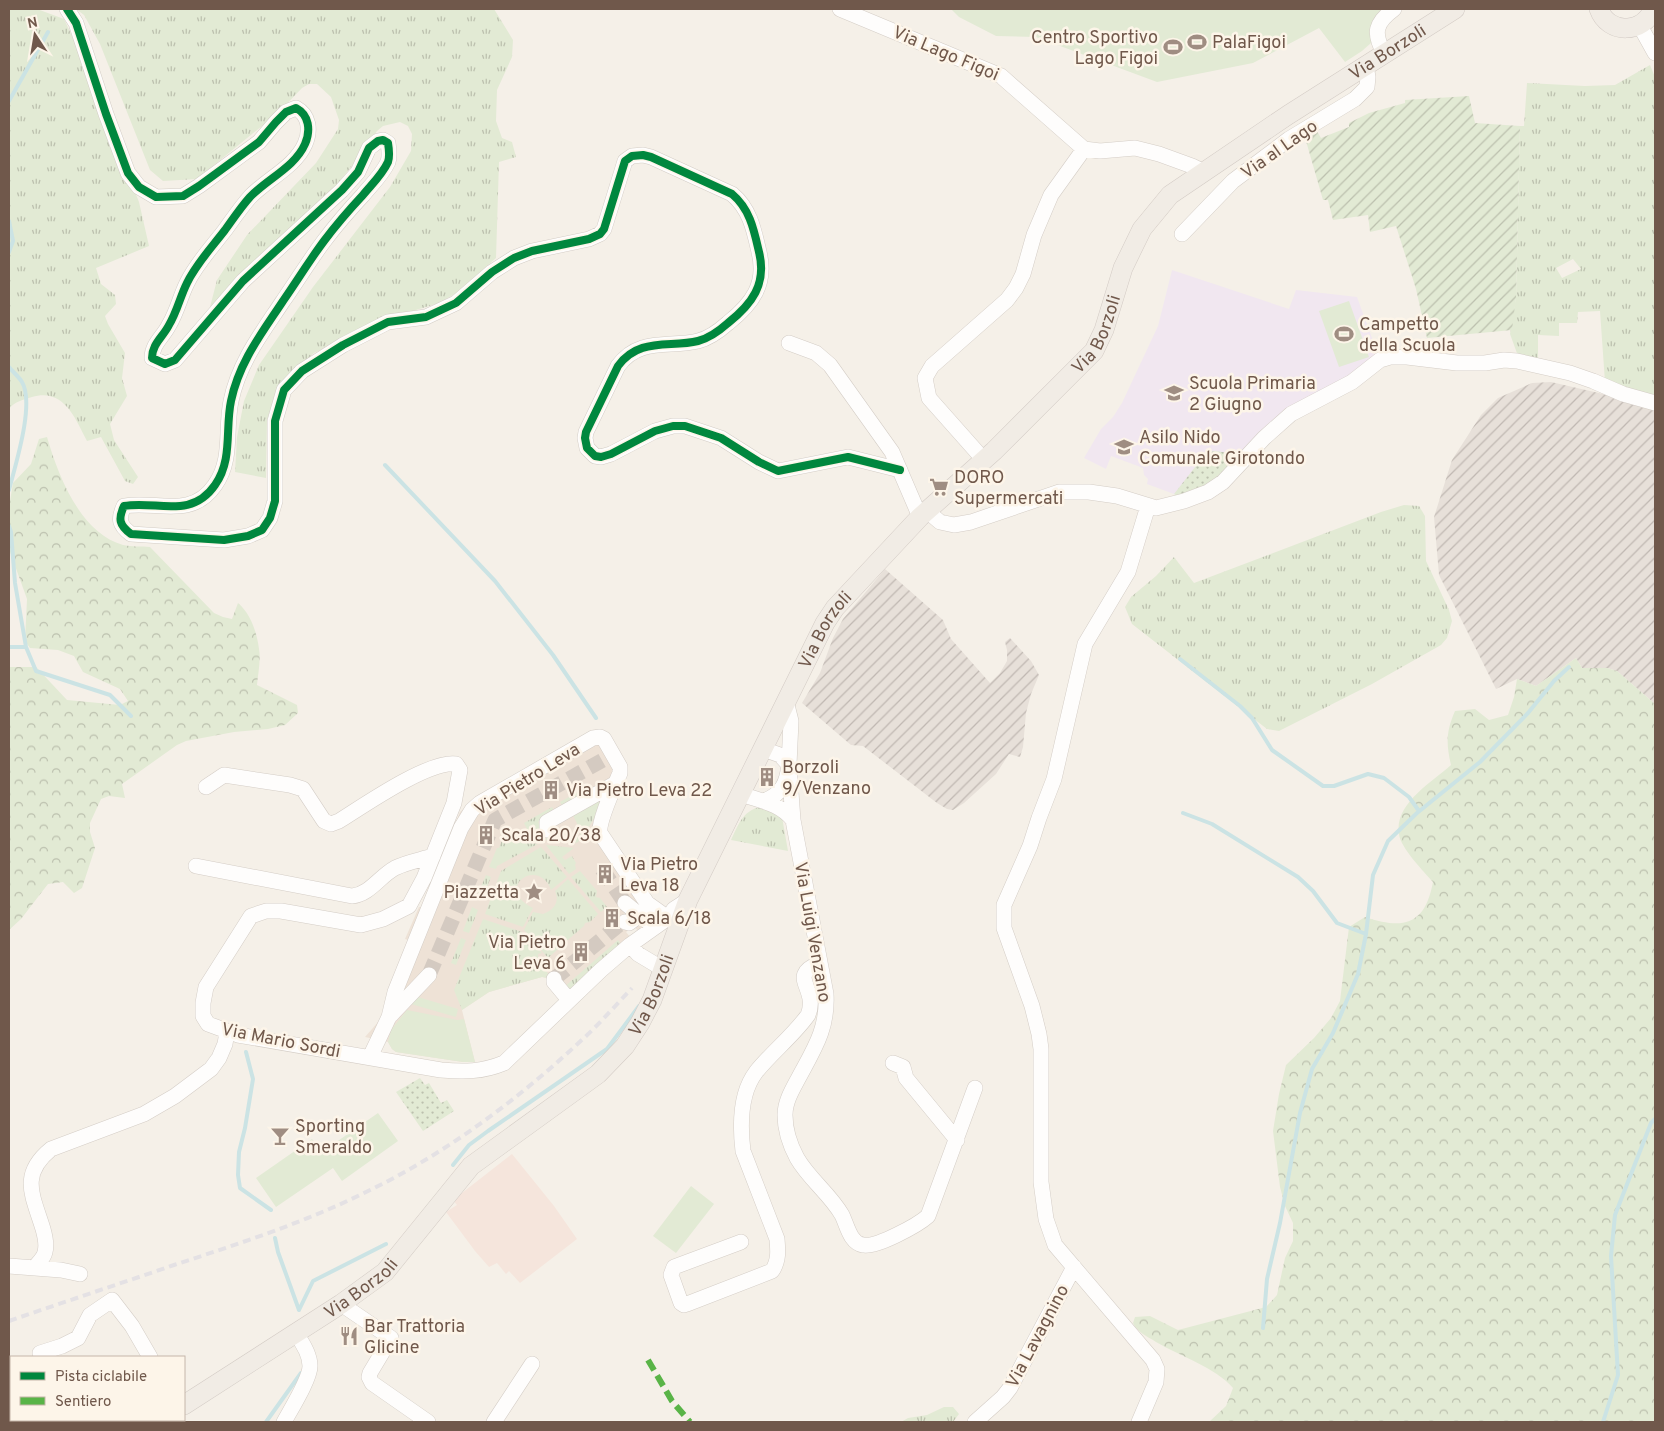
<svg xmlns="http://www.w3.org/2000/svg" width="1664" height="1431" font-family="Overpass,sans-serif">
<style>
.residential{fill:#eee2d6}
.commercial{fill:#f5e5dc}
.industrial{fill:url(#industrial-furrows)}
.education{fill:#f1e7f0}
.grass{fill:url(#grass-tufts);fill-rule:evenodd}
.forest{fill:url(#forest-crowns)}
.park{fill:url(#park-dots)}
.garden{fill:url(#garden-furrows)}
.pitch{fill:#e2ead4}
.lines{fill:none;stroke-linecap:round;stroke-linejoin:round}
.stream{stroke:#cbe3e4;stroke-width:4}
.minor-tunnel{stroke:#d4cac1;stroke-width:15;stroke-dasharray:15 8;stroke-linecap:butt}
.minor-casing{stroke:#d4cdc6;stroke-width:16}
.major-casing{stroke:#d3cbc5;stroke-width:20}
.minor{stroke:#fefdfc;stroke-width:15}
.major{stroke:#f1ece5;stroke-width:19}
.rail{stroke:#e4e1e4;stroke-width:4;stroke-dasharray:8 5;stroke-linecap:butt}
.quiet{stroke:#59b447;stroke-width:6;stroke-dasharray:12 6;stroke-linecap:butt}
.cycleway-casing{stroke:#fdf5e9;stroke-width:11}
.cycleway{stroke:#00873e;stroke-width:8}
.labels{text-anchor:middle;stroke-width:5;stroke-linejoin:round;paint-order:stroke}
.poi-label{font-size:18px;fill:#70584b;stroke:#fdf5e9;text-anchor:start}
.street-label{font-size:18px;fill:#70584b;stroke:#fdf5e9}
</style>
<defs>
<pattern id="industrial-furrows" width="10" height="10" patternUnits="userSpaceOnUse" patternTransform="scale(1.25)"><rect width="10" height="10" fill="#e7e0d9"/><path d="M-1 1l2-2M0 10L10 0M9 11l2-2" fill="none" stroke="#c0b8b2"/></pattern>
<pattern id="grass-tufts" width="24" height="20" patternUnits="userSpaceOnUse" patternTransform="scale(1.25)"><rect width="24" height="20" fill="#e2ead4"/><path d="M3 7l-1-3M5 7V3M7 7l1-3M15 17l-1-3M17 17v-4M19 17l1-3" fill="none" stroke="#bcc0ae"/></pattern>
<pattern id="forest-crowns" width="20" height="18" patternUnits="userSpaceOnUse" patternTransform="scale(1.25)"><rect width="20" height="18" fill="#e2ead4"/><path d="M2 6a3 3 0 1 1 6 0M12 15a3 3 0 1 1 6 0" fill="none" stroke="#bcc0ae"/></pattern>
<pattern id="park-dots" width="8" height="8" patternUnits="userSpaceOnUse" patternTransform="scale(1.25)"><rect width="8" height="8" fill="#e2ead4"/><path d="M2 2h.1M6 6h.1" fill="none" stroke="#bcc0ae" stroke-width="1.8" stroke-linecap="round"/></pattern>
<pattern id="garden-furrows" width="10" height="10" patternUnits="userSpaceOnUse" patternTransform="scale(1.25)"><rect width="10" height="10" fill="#e2ead4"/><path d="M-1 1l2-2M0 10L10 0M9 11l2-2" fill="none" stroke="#bcc0ae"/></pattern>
</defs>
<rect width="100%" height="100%" fill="#f5f0e8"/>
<path class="residential" d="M588 735 625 765 607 827 608 833 643 885V927L638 931 634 926 626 932 631 938 567 993 552 979 542 977 489 992 462 1010 475 1062H463L396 1052 392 1049 388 1042 365 1037 386 1013 409 940 405 939 419 907H421L460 812 470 803Z"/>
<path class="commercial" d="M512 1154 554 1206 577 1239 520 1283 509 1271 506 1274 497 1263 489 1267 475 1251 446 1212 457 1205 453 1200Z"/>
<path class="industrial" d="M1551 382 1655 406V704L1617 671 1607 668H1582L1576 658 1536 686 1517 679 1496 689 1439 575 1434 517 1452 460 1481 415 1498 398 1532 383Z
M885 569 943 620 951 639 990 683 1000 673 1007 661V650L1005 642 1010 638 1031 661 1039 675 1031 694 1026 713 1023 747 1020 757 1009 754 996 774 964 803 953 810 947 809 937 803 863 746 851 745 802 703 820 673 833 638 843 619Z"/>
<path class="education" d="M1172 270 1289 309 1296 290 1357 297 1380 360 1309 404 1184 501 1174 494 1147 484 1148 479 1144 475 1143 468 1111 456 1106 469 1084 458 1101 429 1113 417 1122 403 1158 326Z"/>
<path class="grass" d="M9 9H37L64 19 80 53 139 202 149 246 96 268 101 284 115 295 116 304 105 316 108 324 125 353 122 378 127 396 110 424 114 440 138 477 133 484 125 481 101 437 87 441C75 418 64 388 32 397 23 400 15 401 9 409Z
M76 9H494L513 40 512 57 497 90 496 121 502 138 512 142 516 157 499 162 496 258 458 292 439 303 383 320 314 353 279 384 267 420 266 478 235 472 237 437 244 401 259 365 313 287 390 187 411 151 412 134 408 126 400 122 383 126 377 131 355 162 326 198 210 307 217 280 247 235 316 163 338 129 339 120 331 97 317 84H309L302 88 279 112 197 179 163 181 150 170 100 44 84 15Z
M1650 65 1655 77V400L1605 382 1600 311 1578 312 1577 323H1559V336L1538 335V361L1518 356 1510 334 1516 297 1520 126H1524L1527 83 1585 86 1615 85ZM1573 259 1581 269 1562 278 1556 268Z
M1404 505 1419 506 1425 516 1426 561 1449 610 1452 621 1447 638 1441 645 1372 684 1279 731 1267 729 1132 624 1125 607 1131 597 1156 576 1174 557 1194 583 1381 512Z
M587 787 590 792 563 807 560 802Z
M596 797 601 806 589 827 593 833 576 843 546 840V835L576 838 580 836 581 832 571 811Z
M552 807 555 812 538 822 542 829 537 832 528 831 524 823Z
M760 807 782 817 788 851 731 840C738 826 742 811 760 807Z
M502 840H504L538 844 497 866 496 869 489 867 497 848H499Z
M546 845 574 848 562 857 565 860 572 856 576 863 575 865 576 869 569 874Z
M541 847 567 877 551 890C539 856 492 888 533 908L523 927 485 914 501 871Z
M580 871 597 891 596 897 600 898 607 907 601 912 571 877Z
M486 875 491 877 482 900 476 898Z
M568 879 598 914 590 922 585 923 584 926 563 944 561 943 558 945V949L548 958 524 930 533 912 543 914C554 910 560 902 555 891Z
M472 907 478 910 469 933 463 931Z
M483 919 522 932 542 953 538 954V957L544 965V968L552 979 542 977 489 992 462 1010 454 990Z
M461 938 466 940 456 965 451 963Z
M618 940 622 945 567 993 563 988Z
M944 1407H953L959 1414 953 1422H901L908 1418 927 1415Z"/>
<path class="forest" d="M47 437C58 475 80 533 123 545 131 547 142 546 150 547L214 613 223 617 232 619 238 603C251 614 257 633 259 649 261 660 258 674 257 685L297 705 298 713 285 725 268 729 234 732 186 741 177 745 122 784 125 798 109 796 101 799 90 823V832L95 848 82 888 74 893 63 882 48 884 21 919 9 930V667H36L67 700 120 705 128 701 120 689 83 672 74 656 58 650 30 648 25 641 27 599 9 549V507L13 483 31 464 39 439Z
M1576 658 1582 668H1607L1617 671 1655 704V1422H1209L1226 1406 1233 1388C1216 1368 1180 1356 1156 1342 1147 1336 1138 1333 1133 1323L1135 1317 1150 1316 1178 1330 1266 1307 1277 1295 1285 1258 1293 1241V1223L1285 1206 1280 1187 1273 1131 1279 1094 1286 1065 1314 1038 1331 1018 1340 1001 1349 927 1365 917C1404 930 1425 925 1433 882 1424 872 1400 847 1399 834 1394 804 1431 783 1451 765 1446 743 1446 732 1455 711L1475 709 1489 720 1508 715 1514 697 1517 679 1536 686Z"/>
<path class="park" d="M1213 451 1249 455 1184 501 1174 494 1199 462Z
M420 1078 425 1085 429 1083 441 1103 447 1100 454 1111 423 1131 396 1092Z"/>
<path class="garden" d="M1469 96 1475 123 1520 126 1516 297 1512 330 1427 338 1416 289 1396 226 1370 232 1368 215 1333 220 1328 200H1323L1306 141 1317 131 1321 138 1349 127V123L1369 113 1405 103V100Z"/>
<path class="pitch" d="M951 9H1386L1372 29 1371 43 1362 51 1345 62 1319 28 1253 63 1157 82 1036 37 996 36 959 17Z
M1349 301 1369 357 1339 367 1319 311Z
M418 997 458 1009 456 1017 411 1004Z
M407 1010 457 1020 464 1019 475 1062H463L396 1052 392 1049 388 1042 391 1030Z
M378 1113 398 1141 342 1181 333 1168 276 1207 256 1178 312 1139 322 1152Z
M691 1186 714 1204 676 1253 653 1236Z"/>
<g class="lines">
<path class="stream" d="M9 101 48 32
M9 221 13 241 9 252
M9 367C13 372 19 377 22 382 35 404 15 466 9 490
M385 465 495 581 553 655 596 718
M9 526 11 532 15 583 26 647 36 671 110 695 131 716
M9 647H26
M1180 659 1240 706 1252 718 1272 750 1323 786H1334L1368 774 1384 778 1409 797 1419 811
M1183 813 1212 824 1298 877 1313 891 1337 923 1366 934
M246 1052 253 1079 245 1128 239 1152 238 1175 240 1188 271 1210
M453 1165 469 1145 488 1131 607 1049 639 1006
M275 1238 278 1252 299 1310
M299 1310 313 1281 386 1244
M1263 1328 1267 1279 1280 1223 1300 1113 1312 1069 1333 1033 1358 974 1366 934 1373 875 1388 841 1417 813 1480 762 1528 713 1554 681 1569 667
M266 1422 301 1373
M1603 1422 1618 1375 1611 1256 1615 1215 1651 1123 1655 1119"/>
<path class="minor-tunnel" d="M602 869 625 903
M429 975 495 820 603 760H606
M554 979 621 923 625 922"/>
<g class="minor-casing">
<path id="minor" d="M67 9 76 23 106 114 128 173 139 187 156 197 183 196 199 186 259 142 276 122 286 112 296 108C309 115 311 130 305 144 295 167 267 179 250 197 241 207 233 219 225 230 212 247 196 264 187 283 180 297 177 312 169 325 163 337 152 344 152 358L165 364 175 360 243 281 342 190 358 172 369 148 378 141 383 140 388 143C389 149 390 156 388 162 382 175 371 185 363 195 349 210 336 225 324 241 309 261 297 281 283 301 262 333 239 362 231 401 225 429 233 460 215 485 191 520 156 500 124 506 118 519 119 525 131 534L224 540 248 536 262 530 270 518 275 501V421L284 390 302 371 343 345 388 322 426 317 456 303 492 272 514 258 532 251 589 239 600 234 604 229 625 161 632 156 643 155 651 157 732 194C750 209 754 230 759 252 767 284 752 304 728 323 719 331 710 338 698 341 669 348 639 337 618 366L586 432 585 438 587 448 595 456 601 457 611 454 655 431 673 426H685L721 438 759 462 778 471 848 457 900 470
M840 9 1001 76 1084 149 1100 151 1135 148 1159 154 1192 166 1204 172
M1640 26 1655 53
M1384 53C1373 33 1375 23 1394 9
M1182 234 1233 181 1289 139 1355 99 1367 87 1368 77 1366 66
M789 343 816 353 830 365 892 452 920 517
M984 460 929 398 925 378 932 366 1007 300 1016 288 1023 274 1034 235 1051 195 1084 149
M927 511 940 522 954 525 971 522 1059 492H1089L1117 496 1156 508 1184 501 1208 492 1223 482 1264 438 1291 414 1352 382 1380 360 1390 357H1407L1457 363H1485L1504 360 1517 361 1570 373 1593 381 1623 394 1655 403
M786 701 791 721 789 765 793 820 826 994C828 1029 814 1049 798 1079 792 1090 785 1102 785 1115 785 1130 790 1145 797 1158 809 1179 830 1194 842 1215 847 1225 850 1243 863 1245 876 1248 918 1225 928 1216L975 1088
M763 749 780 755 789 765C787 783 782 794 764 801
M206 787 224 775 290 785 303 789 324 821 331 824 339 821C363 806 429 760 456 764L460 770 454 803 424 878 409 906 383 919 361 925 281 911H266L251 916 206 987 203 1003V1016L208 1024 238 1035 441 1070C464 1072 482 1072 504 1063L601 970 630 945 668 918 674 909 688 900
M741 794C760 801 780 803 793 820
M547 830V822L616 783
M196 866 352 896C369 895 380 876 395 868 407 862 420 860 433 856
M625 903 654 927
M625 922 629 923 633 920 636 912
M630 945 638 954 663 969
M554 979V982L569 1000
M391 1015 429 975
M370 1057 389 1017 395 992 461 828 472 810 480 803 593 738 600 737 604 739 620 767V773C615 785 598 822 600 833L647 903 668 918
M893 1063 903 1067 906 1078 957 1140
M741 1242 674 1267 671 1275 681 1303 684 1305 687 1304 772 1271C779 1261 778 1250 777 1239L743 1151C740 1126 740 1093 756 1072 772 1052 793 1036 808 1015 819 988 786 976 820 963
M9 1266 61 1270 80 1274
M34 1268C38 1263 44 1258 45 1252 47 1245 45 1236 43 1229 33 1196 19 1175 51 1149L144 1114 175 1096 211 1069 219 1058 225 1044 227 1032
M341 1304 391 1338 370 1373 369 1377 372 1383 428 1422
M40 1353 62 1346 78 1338 90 1315 112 1300 132 1326 150 1357
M284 1422C291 1409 310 1379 310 1366 310 1355 302 1342 296 1334
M494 1422 532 1364
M975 1422 1003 1397 1010 1388 1074 1267
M1139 1422 1156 1382 1157 1369 1153 1360 1055 1245 1046 1219 1041 1182V1049L1039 1034 1032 1006 1004 928V905L1030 846 1039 818 1054 779 1085 644 1128 572 1148 506"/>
</g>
<g class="major-casing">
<g id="major">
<path d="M1599 9C1608 35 1644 34 1653 9"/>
<path id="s1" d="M184 1405 341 1304 385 1272 471 1166 598 1074 625 1046 640 1023 652 1000 688 900 825 623 835 608 920 517 994 451 1094 351 1104 330 1123 268 1142 229 1170 195 1288 115 1455 9"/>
<path d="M149 1422 156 1420"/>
</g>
</g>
<use href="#minor" class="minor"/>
<use href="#major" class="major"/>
<path class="rail" d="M9 1321C64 1302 119 1284 174 1265 238 1244 303 1223 364 1193 446 1154 520 1098 585 1037 602 1021 617 1004 632 988"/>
<path class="quiet" d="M648 1360 672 1401 690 1422"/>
<g class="cycleway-casing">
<path id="cycleway" d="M67 9 76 23 106 114 128 173 139 187 156 197 183 196 199 186 259 142 276 122 286 112 296 108C309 115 311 130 305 144 295 167 267 179 250 197 241 207 233 219 225 230 212 247 196 264 187 283 180 297 177 312 169 325 163 337 152 344 152 358L165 364 175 360 243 281 342 190 358 172 369 148 378 141 383 140 388 143C389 149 390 156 388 162 382 175 371 185 363 195 349 210 336 225 324 241 309 261 297 281 283 301 262 333 239 362 231 401 225 429 233 460 215 485 191 520 156 500 124 506 118 519 119 525 131 534L224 540 248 536 262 530 270 518 275 501V421L284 390 302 371 343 345 388 322 426 317 456 303 492 272 514 258 532 251 589 239 600 234 604 229 625 161 632 156 643 155 651 157 732 194C750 209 754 230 759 252 767 284 752 304 728 323 719 331 710 338 698 341 669 348 639 337 618 366L586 432 585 438 587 448 595 456 601 457 611 454 655 431 673 426H685L721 438 759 462 778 471 848 457 900 470"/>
</g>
<use href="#cycleway" class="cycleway"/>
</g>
<defs>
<g id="stadium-bare" transform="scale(1.5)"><path d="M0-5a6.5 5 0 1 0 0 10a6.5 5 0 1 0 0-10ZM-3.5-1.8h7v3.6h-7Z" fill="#9f8d82" stroke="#fdf5e9" stroke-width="2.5" paint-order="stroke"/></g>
<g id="school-bare" transform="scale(1.5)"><path d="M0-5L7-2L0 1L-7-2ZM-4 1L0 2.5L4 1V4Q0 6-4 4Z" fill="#9f8d82" stroke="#fdf5e9" stroke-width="2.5" paint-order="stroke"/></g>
<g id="supermarket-bare" transform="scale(1.5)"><path d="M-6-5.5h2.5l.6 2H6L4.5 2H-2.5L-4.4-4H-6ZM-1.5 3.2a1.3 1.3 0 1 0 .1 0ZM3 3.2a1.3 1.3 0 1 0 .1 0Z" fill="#9f8d82" stroke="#fdf5e9" stroke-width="2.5" paint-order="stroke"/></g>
<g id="building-bare" transform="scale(1.5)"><path d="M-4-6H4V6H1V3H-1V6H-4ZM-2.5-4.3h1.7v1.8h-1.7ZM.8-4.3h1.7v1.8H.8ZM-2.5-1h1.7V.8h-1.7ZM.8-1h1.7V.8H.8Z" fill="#9f8d82" stroke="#fdf5e9" stroke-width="2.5" paint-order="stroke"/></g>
<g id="sight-bare" transform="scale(1.5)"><path d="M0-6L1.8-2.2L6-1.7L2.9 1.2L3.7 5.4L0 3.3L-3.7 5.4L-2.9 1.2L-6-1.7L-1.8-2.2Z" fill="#9f8d82" stroke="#fdf5e9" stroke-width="2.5" paint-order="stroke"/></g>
<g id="bar-bare" transform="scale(1.5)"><path d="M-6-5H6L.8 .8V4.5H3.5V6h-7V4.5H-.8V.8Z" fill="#9f8d82" stroke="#fdf5e9" stroke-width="2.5" paint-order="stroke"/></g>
<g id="restaurant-bare" transform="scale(1.5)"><path d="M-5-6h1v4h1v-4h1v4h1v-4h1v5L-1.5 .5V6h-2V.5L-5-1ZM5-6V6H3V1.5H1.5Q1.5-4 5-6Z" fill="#9f8d82" stroke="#fdf5e9" stroke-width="2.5" paint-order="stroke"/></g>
</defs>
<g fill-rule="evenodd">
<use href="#stadium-bare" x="1197" y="42"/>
<use href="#stadium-bare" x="1173" y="47"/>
<use href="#stadium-bare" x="1344" y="334"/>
<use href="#school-bare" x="1174" y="393"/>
<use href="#school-bare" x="1124" y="447"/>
<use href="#supermarket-bare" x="939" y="487"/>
<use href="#building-bare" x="767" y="777"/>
<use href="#building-bare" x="551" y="790"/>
<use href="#building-bare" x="486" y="835"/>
<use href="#building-bare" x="605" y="874"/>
<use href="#sight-bare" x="534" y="892"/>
<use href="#building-bare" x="612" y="918"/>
<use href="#building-bare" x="581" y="952"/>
<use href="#bar-bare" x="280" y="1136"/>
<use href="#restaurant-bare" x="349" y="1336"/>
</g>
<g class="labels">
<g class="poi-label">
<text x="1158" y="43" text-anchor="end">Centro Sportivo<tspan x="1158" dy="21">Lago Figoi</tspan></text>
<text x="1212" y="48">PalaFigoi</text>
<text x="1359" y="330">Campetto<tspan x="1359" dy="21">della Scuola</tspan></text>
<text x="1189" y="389">Scuola Primaria<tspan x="1189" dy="21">2 Giugno</tspan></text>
<text x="1139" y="443">Asilo Nido<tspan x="1139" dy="21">Comunale Girotondo</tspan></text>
<text x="954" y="483">DORO<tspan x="954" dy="21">Supermercati</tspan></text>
<text x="782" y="773">Borzoli<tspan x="782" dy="21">9/Venzano</tspan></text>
<text x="566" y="796">Via Pietro Leva 22</text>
<text x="501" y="841">Scala 20/38</text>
<text x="620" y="870">Via Pietro<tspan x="620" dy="21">Leva 18</tspan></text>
<text x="519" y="898" text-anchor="end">Piazzetta</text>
<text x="627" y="924">Scala 6/18</text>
<text x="566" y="948" text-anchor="end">Via Pietro<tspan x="566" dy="21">Leva 6</tspan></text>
<text x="295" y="1132">Sporting<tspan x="295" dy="21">Smeraldo</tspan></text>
<text x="364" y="1332">Bar Trattoria<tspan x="364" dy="21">Glicine</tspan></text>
</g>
<g class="street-label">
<text dy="6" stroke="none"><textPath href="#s1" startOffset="1861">Via Borzoli</textPath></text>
<text transform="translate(946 53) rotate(23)" y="6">Via Lago Figoi</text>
<text transform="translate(1279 149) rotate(-35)" y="6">Via al Lago</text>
<text dy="6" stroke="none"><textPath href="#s1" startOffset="1441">Via Borzoli</textPath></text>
<text dy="6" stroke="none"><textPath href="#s1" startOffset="1036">Via Borzoli</textPath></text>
<text transform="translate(527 779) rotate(-32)" y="6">Via Pietro Leva</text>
<text transform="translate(813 932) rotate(80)" y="6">Via Luigi Venzano</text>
<text dy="6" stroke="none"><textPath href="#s1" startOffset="631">Via Borzoli</textPath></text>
<text transform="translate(281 1040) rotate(11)" y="6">Via Mario Sordi</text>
<text dy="6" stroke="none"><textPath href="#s1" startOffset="212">Via Borzoli</textPath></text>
<text transform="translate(1037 1336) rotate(-62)" y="6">Via Lavagnino</text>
</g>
</g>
<rect width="1664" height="1431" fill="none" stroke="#70584b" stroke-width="20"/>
<rect x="10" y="1356" width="175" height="65" fill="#fdf5e9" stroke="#c5b6aa"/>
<rect x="20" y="1372" width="25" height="8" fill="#00873e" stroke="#c5b6aa"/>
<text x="55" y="1381" font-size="15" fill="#70584b">Pista ciclabile</text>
<rect x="20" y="1397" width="25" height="8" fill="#59b447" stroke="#c5b6aa"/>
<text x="55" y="1406" font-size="15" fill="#70584b">Sentiero</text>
<g transform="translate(35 35) rotate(348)" stroke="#fdf5e9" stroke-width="4" paint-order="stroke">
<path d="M0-4L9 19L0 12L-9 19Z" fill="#70584b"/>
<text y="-8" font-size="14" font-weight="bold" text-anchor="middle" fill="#70584b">N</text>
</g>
</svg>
